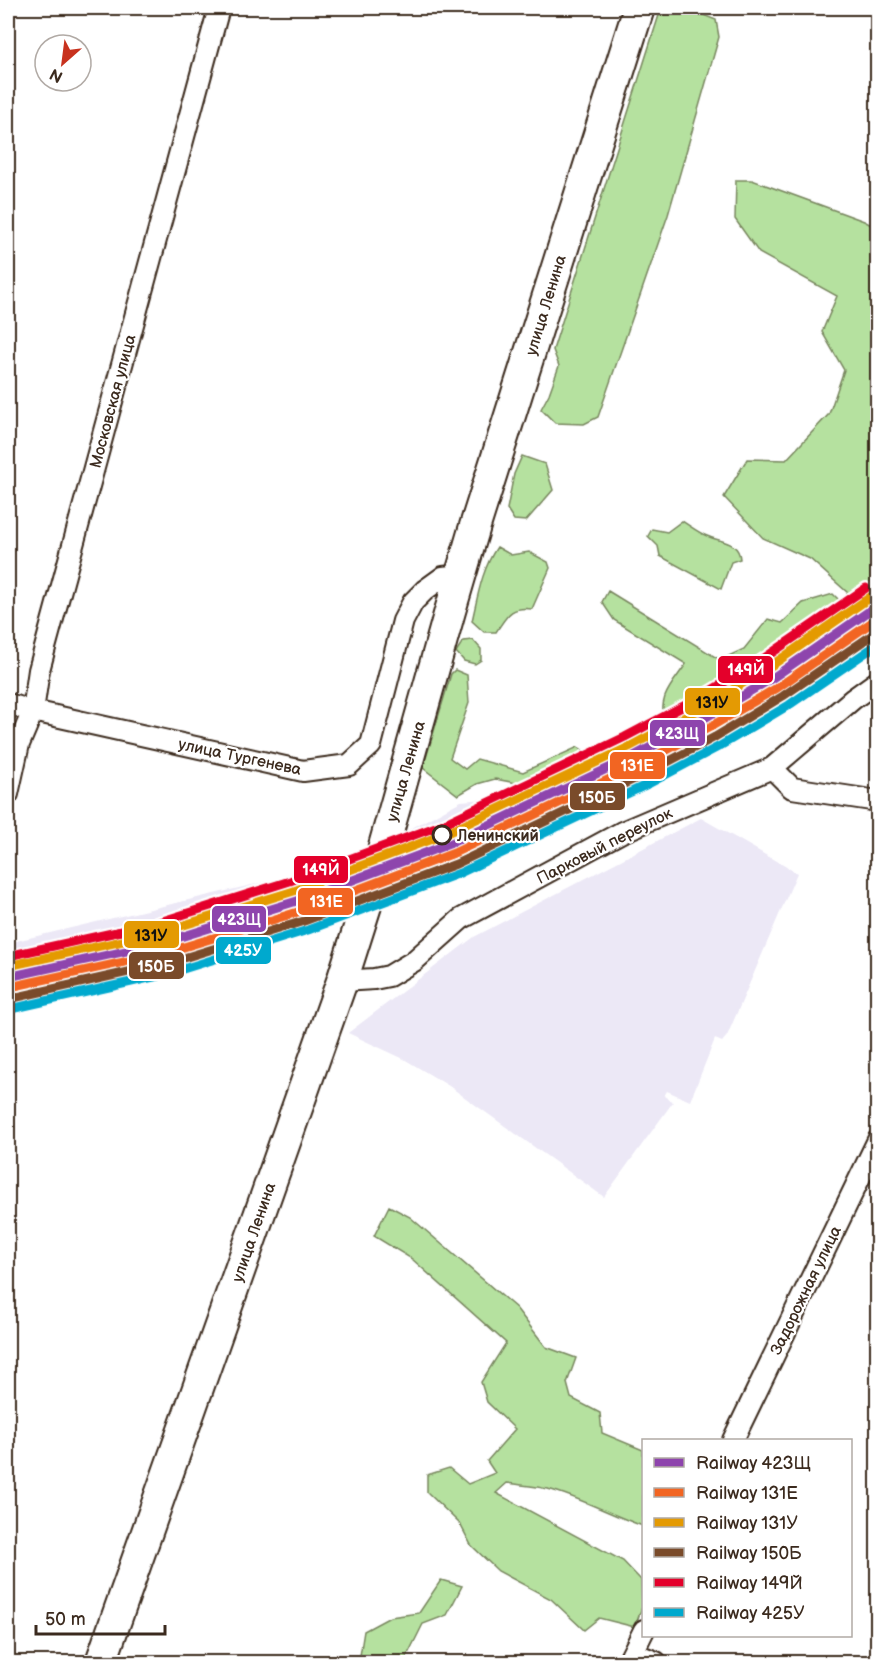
<svg xmlns="http://www.w3.org/2000/svg" width="885" height="1670" font-family="'Balsamiq Sans',sans-serif">
<style>
.built{fill:#ece8f6}
.green{fill:#b5e19f;stroke:#78865e;stroke-width:1.5}
.lines{fill:none;stroke-linecap:round;stroke-linejoin:round}
.street-casing{stroke:#3b2a1e;stroke-width:24}
.primary-casing{stroke:#3b2a1e;stroke-width:34}
.street{stroke:#fff;stroke-width:20}
.primary{stroke:#fff;stroke-width:30}
.rail-1-casing{stroke:#fff;stroke-width:14}
.rail-2-casing{stroke:#fff;stroke-width:14}
.rail-3-casing{stroke:#fff;stroke-width:14}
.rail-4-casing{stroke:#fff;stroke-width:14}
.rail-5-casing{stroke:#fff;stroke-width:14}
.rail-6-casing{stroke:#fff;stroke-width:14}
.rail-1{stroke:#8e44ad;stroke-width:9}
.rail-2{stroke:#f26522;stroke-width:9}
.rail-3{stroke:#e49a03;stroke-width:9}
.rail-4{stroke:#7a4b2a;stroke-width:9}
.rail-5{stroke:#e4002b;stroke-width:9}
.rail-6{stroke:#00a9ce;stroke-width:9}
.stop-dot{fill:#fff;stroke:#3b2a1e;stroke-width:3}
.labels{text-anchor:middle;stroke-width:4.5;stroke-linejoin:round;paint-order:stroke}
.street-label{font-size:16px;fill:#3b2a1e;stroke:#fff}
.stop-label{font-size:16px;font-weight:bold;fill:#3b2a1e;stroke:#fff;text-anchor:start}
.line-badge{stroke:#fff;stroke-width:2}
.badge-label{font-size:16px;text-anchor:middle;font-weight:bold;fill:#fff}
.pale-badge-label{font-size:16px;text-anchor:middle;font-weight:bold;fill:#111}
</style>
<rect width="100%" height="100%" fill="#fff"/>
<filter id="ink" filterUnits="userSpaceOnUse"><feTurbulence type="fractalNoise" baseFrequency=".0167" numOctaves="2"/><feDisplacementMap in="SourceGraphic" scale="12" xChannelSelector="R" yChannelSelector="G"/><feConvolveMatrix kernelMatrix="1 2 1 2 8 2 1 2 1" color-interpolation-filters="sRGB"/></filter>
<g filter="url(#ink)">
<path class="built" d="M877 585V635L545 833 357 903 191 947 8 991V943L302 873 410 829 461 801 520 796 665 725 857 601Z
M701 818 797 873 727 1036 722 1042 715 1039 690 1101 667 1091 664 1096 673 1102 604 1197 449 1086 404 1059 348 1033 474 937Z"/>
<path class="green" d="M673 8H686L716 20 719 37 668 215 598 417 584 424 555 423 541 409 549 394 559 366 553 350 659 15Z
M736 180H752L864 221 877 228V585L857 601 810 559 763 538 724 497 747 459 786 460 829 414 844 370 822 332 837 296 759 253 735 219Z
M522 456 545 464 553 490 526 521 514 520 507 509 514 474Z
M682 521C690 526 699 533 707 536 720 542 739 541 740 559L731 562 721 589 660 556 658 546 648 536 652 529 667 532Z
M497 547 511 555 529 552 548 562 550 568 532 609C510 606 507 616 496 632H484L472 621C478 595 482 569 497 547Z
M608 591 720 660 744 649 768 619 782 623 803 603 833 594 843 604 840 613 665 725C657 697 671 686 686 664L614 620 602 602Z
M473 640 481 649V660L475 664 464 661 456 652 463 641Z
M455 670 467 675 469 703 450 758 465 769 477 759 523 772 578 747 586 752 588 760 527 785 495 779 477 784 458 795 423 768 451 674Z
M389 1206 410 1217 516 1308 546 1347 576 1358 567 1383 571 1398 600 1413 602 1433 643 1450V1526C611 1515 581 1498 548 1489 535 1486 520 1485 507 1483L496 1493 623 1561 641 1580 642 1607 635 1627 599 1618 584 1630 551 1599 498 1571 471 1545 460 1524 427 1492V1475L449 1468 468 1484 495 1473 487 1461 515 1429 487 1402 481 1382 506 1343 412 1259 374 1236Z
M441 1580 462 1586 447 1615 423 1624 404 1662H359L364 1631 390 1617 419 1613Z"/>
<g class="lines">
<g class="street-casing">
<path id="street" d="M8 704 33 711 303 771 349 765 371 745 403 621 413 602 425 590 443 577 461 575
M772 768 853 699 878 681
M8 794 19 744 33 711 39 670 219 8
M342 981 374 979 389 976 414 961 461 919 622 832 772 768 792 788 878 801
M733 1440 878 1140
M633 1653 656 1662
M628 1662 644 1630"/>
</g>
<g class="primary-casing">
<path id="primary" d="M101 1662 342 981 377 871 450 611 475 526 639 8"/>
</g>
<use href="#street" class="street"/>
<use href="#primary" class="primary"/>
<g class="rail-1-casing">
<path id="rail-1" d="M8 977 158 944 297 901 449 844 634 756 705 718 771 679 878 605"/>
</g>
<g class="rail-2-casing">
<path id="rail-2" d="M10 987 161 954 301 911 454 853 639 765 710 727 777 688 878 618"/>
</g>
<g class="rail-3-casing">
<path id="rail-3" d="M8 966 155 934 294 891 445 834 629 747 700 709 765 670 872 596"/>
</g>
<g class="rail-4-casing">
<path id="rail-4" d="M13 998 164 964 304 921 456 864 643 775 715 737 783 696 878 631"/>
</g>
<g class="rail-5-casing">
<path id="rail-5" d="M8 956 153 924 290 881 441 825 625 737 695 700 760 661 866 588"/>
</g>
<g class="rail-6-casing">
<path id="rail-6" d="M15 1008 167 974 308 930 460 873 648 784 720 746 789 705 878 644"/>
</g>
<use href="#rail-1" class="rail-1"/>
<use href="#rail-2" class="rail-2"/>
<use href="#rail-3" class="rail-3"/>
<use href="#rail-4" class="rail-4"/>
<use href="#rail-5" class="rail-5"/>
<use href="#rail-6" class="rail-6"/>
</g>
</g>
<circle class="stop-dot" cx="442" cy="835" r="9"/>
<g class="labels">
<g class="street-label">
<text transform="translate(545 305) rotate(-73)" y="6">улица Ленина</text>
<text transform="translate(112 401) rotate(-75)" y="6">Московская улица</text>
<text transform="translate(240 756) rotate(12)" y="6">улица Тургенева</text>
<text transform="translate(405 771) rotate(-74)" y="6">улица Ленина</text>
<text transform="translate(604 845) rotate(-27)" y="6">Парковый переулок</text>
<text transform="translate(253 1232) rotate(-71)" y="6">улица Ленина</text>
<text transform="translate(805 1290) rotate(-64)" y="6">Задорожная улица</text>
</g>
<g class="stop-label">
<text x="457" y="841">Ленинский</text>
</g>
</g>
<g class="line-badge">
<rect x="717" y="655" width="57" height="29" rx="6" fill="#e4002b"/>
<rect x="684" y="687" width="57" height="29" rx="6" fill="#e49a03"/>
<rect x="649" y="719" width="57" height="28" rx="6" fill="#8e44ad"/>
<rect x="609" y="751" width="57" height="29" rx="6" fill="#f26522"/>
<rect x="569" y="782" width="57" height="29" rx="6" fill="#7a4b2a"/>
<rect x="293" y="855" width="56" height="29" rx="6" fill="#e4002b"/>
<rect x="297" y="887" width="57" height="29" rx="6" fill="#f26522"/>
<rect x="211" y="905" width="56" height="28" rx="6" fill="#8e44ad"/>
<rect x="123" y="920" width="57" height="29" rx="6" fill="#e49a03"/>
<rect x="215" y="936" width="57" height="29" rx="6" fill="#00a9ce"/>
<rect x="128" y="951" width="57" height="29" rx="6" fill="#7a4b2a"/>
</g>
<g class="badge-label">
<text x="746" y="675">149Й</text>
<text x="677" y="739">423Щ</text>
<text x="637" y="771">131Е</text>
<text x="597" y="803">150Б</text>
<text x="321" y="875">149Й</text>
<text x="326" y="907">131Е</text>
<text x="239" y="925">423Щ</text>
<text x="243" y="956">425У</text>
<text x="156" y="972">150Б</text>
</g>
<g class="pale-badge-label">
<text x="712" y="708">131У</text>
<text x="151" y="941">131У</text>
</g>
<rect width="885" height="1670" fill="none" stroke="#fff" stroke-width="30"/>
<rect x="15" y="15" width="855" height="1640" fill="none" stroke="#3b2a1e" stroke-width="2" filter="url(#ink)"/>
<rect x="642" y="1439" width="210" height="198" fill="#ffffff" stroke="#b1aaa5" stroke-width="1.5"/>
<rect x="654" y="1458" width="30" height="9" fill="#8e44ad" stroke="#b1aaa5" stroke-width="1.5"/>
<text x="696" y="1469" font-size="18" fill="#3b2a1e">Railway 423Щ</text>
<rect x="654" y="1488" width="30" height="9" fill="#f26522" stroke="#b1aaa5" stroke-width="1.5"/>
<text x="696" y="1499" font-size="18" fill="#3b2a1e">Railway 131Е</text>
<rect x="654" y="1518" width="30" height="9" fill="#e49a03" stroke="#b1aaa5" stroke-width="1.5"/>
<text x="696" y="1529" font-size="18" fill="#3b2a1e">Railway 131У</text>
<rect x="654" y="1548" width="30" height="9" fill="#7a4b2a" stroke="#b1aaa5" stroke-width="1.5"/>
<text x="696" y="1559" font-size="18" fill="#3b2a1e">Railway 150Б</text>
<rect x="654" y="1578" width="30" height="9" fill="#e4002b" stroke="#b1aaa5" stroke-width="1.5"/>
<text x="696" y="1589" font-size="18" fill="#3b2a1e">Railway 149Й</text>
<rect x="654" y="1608" width="30" height="9" fill="#00a9ce" stroke="#b1aaa5" stroke-width="1.5"/>
<text x="696" y="1619" font-size="18" fill="#3b2a1e">Railway 425У</text>
<g transform="translate(63 63) rotate(208)"><circle r="28" fill="#ffffff" stroke="#b1aaa5" stroke-width="1.5"/>
<path d="M0-4.5L10 22L0 15L-10 22Z" fill="#c8321e"/>
<text y="-9" font-size="16" font-weight="bold" text-anchor="middle" fill="#3b2a1e">N</text>
</g>
<path d="M36 1625v9h129v-9" fill="none" stroke="#3b2a1e" stroke-width="3"/>
<text x="45" y="1625" font-size="18" fill="#3b2a1e" stroke="#ffffff" stroke-width="4.5" paint-order="stroke">50 m</text>
</svg>
